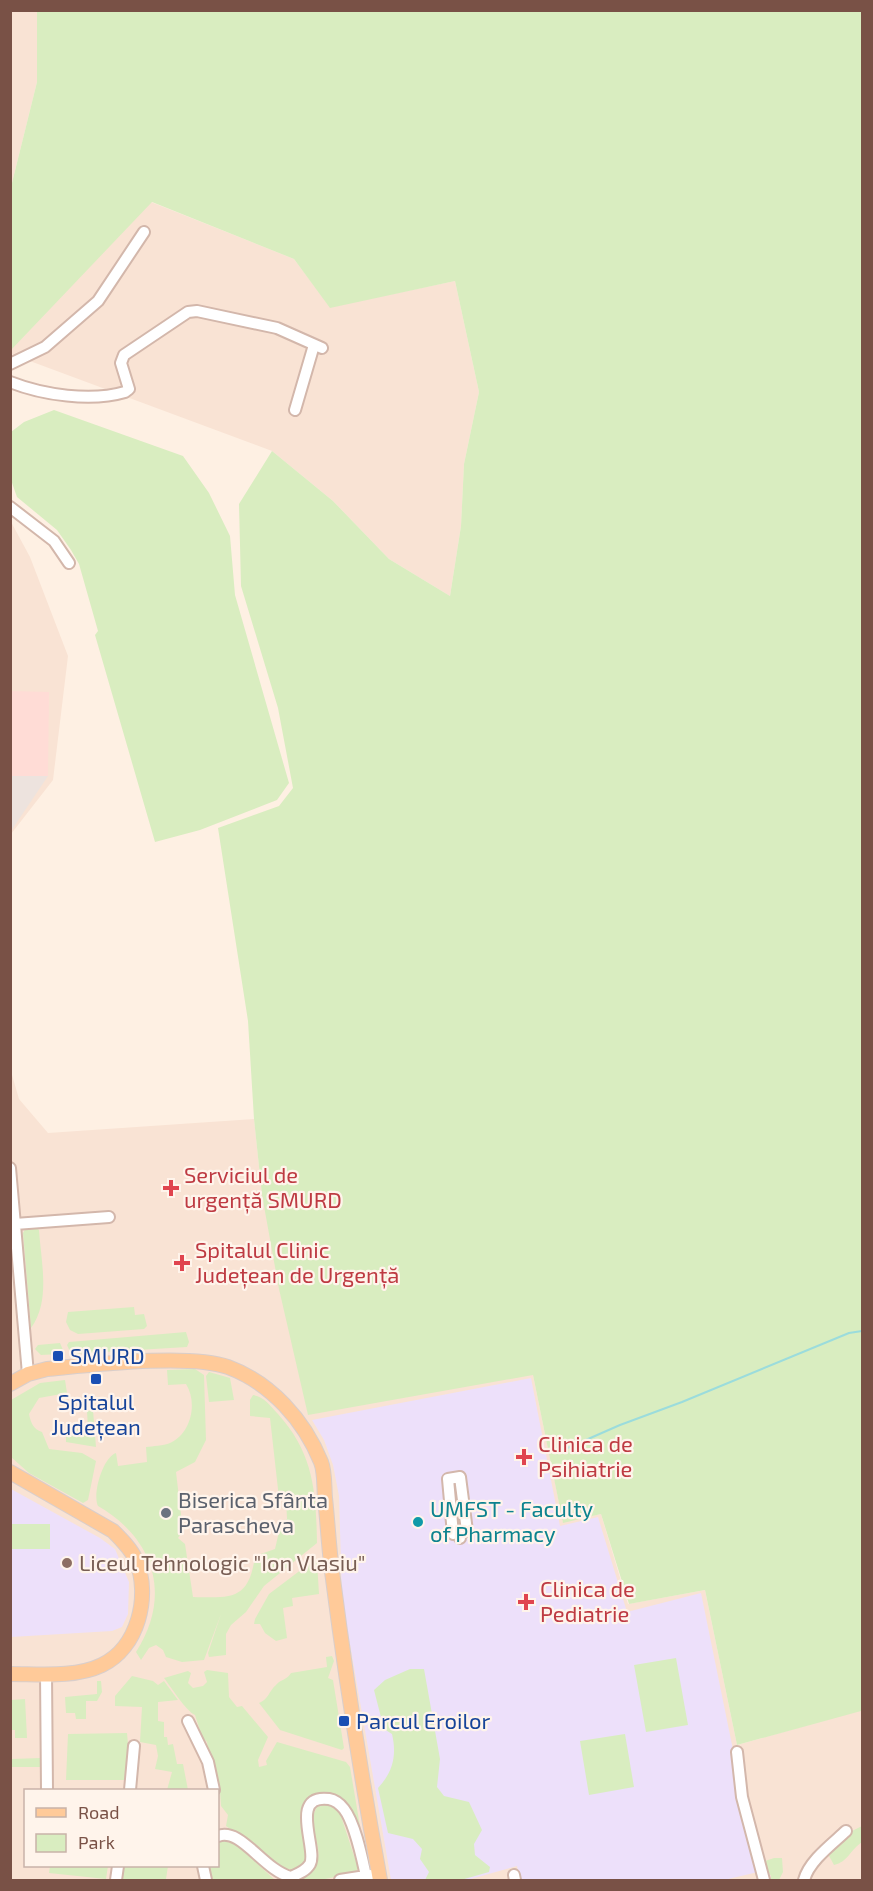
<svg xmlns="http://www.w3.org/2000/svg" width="873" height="1891" font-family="'Exo 2',sans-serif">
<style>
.residential{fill:#f9e3d4;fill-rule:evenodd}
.commercial{fill:#ffdcd6}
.industrial{fill:#ede3de}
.education{fill:#ede0fa}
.green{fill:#d9edc0}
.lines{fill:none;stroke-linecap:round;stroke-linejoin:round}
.stream{stroke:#9bdcdc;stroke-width:2}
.minor-casing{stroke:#d3b7ab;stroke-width:14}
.major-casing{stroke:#d9cecb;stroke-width:16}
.minor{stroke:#fff;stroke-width:10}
.major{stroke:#ffca99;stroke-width:14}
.health-dot{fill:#e0444e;stroke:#fff4eb;stroke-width:2}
.transit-dot{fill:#1a4fb4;stroke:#fff4eb;stroke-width:2}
.worship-dot{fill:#6b7280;stroke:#fff4eb;stroke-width:2}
.culture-dot{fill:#0f9aa8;stroke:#fff4eb;stroke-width:2}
.education-dot{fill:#8d6e63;stroke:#fff4eb;stroke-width:2}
.labels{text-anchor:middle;stroke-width:4.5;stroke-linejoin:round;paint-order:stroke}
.health-label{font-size:22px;fill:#be3a42;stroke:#fff4eb;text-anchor:start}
.transit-label{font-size:22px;fill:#164399;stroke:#fff4eb;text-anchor:start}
.worship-label{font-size:22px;fill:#5b616d;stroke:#fff4eb;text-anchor:start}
.culture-label{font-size:22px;fill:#0d838f;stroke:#fff4eb;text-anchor:start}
.education-label{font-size:22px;fill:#785e54;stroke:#fff4eb;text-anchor:start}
</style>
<rect width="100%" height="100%" fill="#fef0e3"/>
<path class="residential" d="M11 11H37V82L11 187Z
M151 202 294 259 330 307 455 281 479 392 464 464 461 526 450 596 389 559 333 501 272 451 11 354 10 350Z
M10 520 30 557 68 656 53 780 11 834Z
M10 1068 19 1099 48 1133 254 1119 262 1195 533 1375 563 1522 601 1514 628 1604 705 1590 737 1745 861 1710 862 1880H11ZM26 1790H218V1866H26Z"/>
<path class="commercial" d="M11 691 49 692 48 776H11Z"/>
<path class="industrial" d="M11 776H48L11 831 10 776Z"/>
<path class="education" d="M531 1378 560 1526 598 1517 627 1612 701 1593 758 1872 724 1880H520L517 1866 467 1880H391L342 1598 339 1496 333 1465 324 1440 312 1420Z
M11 1489 100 1538 115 1549 129 1582 128 1614 122 1627 112 1631 11 1637Z"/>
<path class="green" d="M37 11H862V1714L861 1711 737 1745 705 1590 629 1604 601 1514 563 1523 533 1375 308 1415 279 1289 262 1195 254 1119 248 1021 218 828 279 806 293 788 278 708 241 586 239 504 272 451 333 501 389 559 450 596 461 526 464 464 479 392 455 281 330 308 294 259 152 202 11 350V187L37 82Z
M54 410 183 456 209 493 230 536 235 595 289 783 277 800 200 830 155 842 95 635 98 631 79 564 71 550 57 530 17 497 11 480V432L24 422Z
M27 1226 36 1227 39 1230C41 1262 51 1301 31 1328L23 1233Z
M134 1307 135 1315 144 1314 147 1326 144 1329 78 1334 70 1330 66 1322 68 1312Z
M186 1332 189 1342 187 1347 71 1354 67 1345 69 1342Z
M60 1343 63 1350 60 1354 41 1355 35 1349 38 1345Z
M195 1369 204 1375 206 1440 195 1462 176 1472 183 1531 178 1538 185 1544 193 1597C232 1598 249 1600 255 1556L275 1549 281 1523 287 1519 286 1498H279L270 1418 250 1416V1400L253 1395C263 1396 271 1406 278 1414 314 1454 316 1492 317 1543L264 1586 246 1612 231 1625 226 1634V1655L209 1657 208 1653 221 1614 204 1660 182 1662 166 1657 163 1650 156 1645 149 1648 141 1660 136 1652C172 1596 155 1539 98 1506 92 1494 103 1457 116 1453L118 1466 147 1462 146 1447C153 1446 163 1446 170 1443 191 1434 198 1403 186 1384L168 1385 167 1370Z
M209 1372 230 1378 234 1400 209 1402 206 1376Z
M65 1380 67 1393 39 1398 29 1414C31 1423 33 1429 42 1432L49 1449 82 1453 96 1461 88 1500 83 1503 29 1473 11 1457V1400L40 1383Z
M93 1410 96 1447 66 1442V1430L88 1428 87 1411Z
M11 1524H50V1549H11Z
M314 1560 317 1562 319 1594 292 1598 293 1606 283 1608 287 1638 276 1641 265 1633 260 1624H254L255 1619 269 1594Z
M332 1656 334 1661 328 1678 333 1680 344 1748 342 1750 280 1730 259 1703C268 1700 269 1691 276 1685 281 1679 287 1680 291 1673L327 1667 326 1657Z
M676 1658 688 1725 646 1732 634 1665Z
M410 1669H424L440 1759 437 1787 444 1796 469 1802 482 1830 474 1844 475 1855 490 1867 489 1872 461 1880H425L429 1872 420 1859 422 1849 413 1839 388 1833 378 1788C393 1772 397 1755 392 1734L384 1729 374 1690 385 1680Z
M207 1670 228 1673 229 1697 237 1707 242 1706 268 1737 258 1760 259 1767 267 1765 266 1761 277 1742 346 1762 350 1767 365 1856 343 1803 309 1802C293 1820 305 1830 308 1850 308 1855 306 1859 303 1863 286 1884 255 1847 242 1836 237 1832 231 1830 226 1826L228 1815 221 1806 220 1792 208 1753 207 1742 202 1737 195 1715C186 1711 171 1687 164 1678L188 1671 191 1673 188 1683 193 1688 203 1686 207 1682 204 1672Z
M132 1676 153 1681 158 1685 164 1681 178 1700 158 1702V1721L164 1722V1737H167L168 1745 173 1744 177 1764H183L188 1790H167L172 1772 155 1769 158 1756 156 1745 140 1742 142 1707 115 1706V1696Z
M97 1681H101L102 1692 97 1701H86V1719H76L75 1713H66L65 1697 97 1694Z
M25 1699 27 1738H15V1730H11V1700Z
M127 1733 129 1755 126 1780H66L68 1734Z
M625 1734 634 1787 589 1795 580 1741Z
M41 1758V1767H11V1759Z
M325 1804 339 1810 358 1868 355 1873 320 1880H301C329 1860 316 1847 311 1819L317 1807Z
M862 1826V1842C851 1849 848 1862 834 1865L828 1854 846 1834Z
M223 1840 237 1845 275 1880H213L208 1866H218V1843Z
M774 1858H782L783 1872 779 1880H771V1876L764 1865 765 1861Z
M50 1866H108L106 1879 49 1873Z
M124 1866H168L166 1879 178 1880H122Z"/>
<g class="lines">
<path class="stream" d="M563 1450 620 1425 682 1402 849 1333 862 1331"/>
<g class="minor-casing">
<path id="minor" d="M10 364 45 347 98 301 144 232
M10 382C43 395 91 402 125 392L129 389 121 363 124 355 188 312 197 311 277 328 322 348
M295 410 314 345
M10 507 54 541 69 563
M10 1168 28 1374
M15 1224 109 1217
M460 1532 453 1534 448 1479 460 1477 467 1531 460 1532V1538
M46 1674 47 1790
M188 1721 208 1762 214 1790
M737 1752 742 1797 764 1880
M130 1790 134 1746
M218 1836C241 1827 263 1870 291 1877 298 1874 306 1871 310 1864 318 1849 288 1794 329 1799 335 1800 340 1804 344 1809 355 1823 362 1858 366 1876
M203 1866 206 1880
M514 1875 515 1880
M116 1880 118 1866
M340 1880 372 1875
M804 1880C809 1861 832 1844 846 1831"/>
</g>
<g class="major-casing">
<path id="major" d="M10 1384 28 1374 47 1369C90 1365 189 1353 228 1367 271 1383 304 1420 321 1462 325 1472 324 1486 325 1498 328 1525 329 1552 333 1579 346 1680 362 1781 380 1880
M10 1472 113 1531C122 1540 131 1549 136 1560 151 1596 138 1648 102 1665 75 1678 39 1674 10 1674"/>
</g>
<use href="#minor" class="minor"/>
<use href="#major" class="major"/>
</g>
<g class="health-dot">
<path d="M168 1179h6v6h6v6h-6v6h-6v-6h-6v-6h6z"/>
<path d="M179 1254h6v6h6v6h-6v6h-6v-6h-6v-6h6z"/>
<path d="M521 1448h6v6h6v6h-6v6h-6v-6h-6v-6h6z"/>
<path d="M523 1593h6v6h6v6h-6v6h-6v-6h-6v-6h6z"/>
</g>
<g class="transit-dot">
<rect x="52" y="1350" width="12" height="12" rx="3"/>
<rect x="90" y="1373" width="12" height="12" rx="3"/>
<rect x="338" y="1715" width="12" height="12" rx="3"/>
</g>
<circle class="worship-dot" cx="166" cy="1513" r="6"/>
<circle class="culture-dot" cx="418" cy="1522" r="6"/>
<circle class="education-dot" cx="67" cy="1563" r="6"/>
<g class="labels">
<g class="health-label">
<text x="184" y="1183">Serviciul de<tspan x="184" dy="25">urgență SMURD</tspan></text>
<text x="195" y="1258">Spitalul Clinic<tspan x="195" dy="25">Județean de Urgență</tspan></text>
<text x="538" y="1452">Clinica de<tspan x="538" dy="25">Psihiatrie</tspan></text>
<text x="540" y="1597">Clinica de<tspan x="540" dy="25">Pediatrie</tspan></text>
</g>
<g class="transit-label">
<text x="70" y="1364">SMURD</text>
<text x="96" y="1410" text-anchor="middle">Spitalul<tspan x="96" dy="25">Județean</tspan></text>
<text x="356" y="1729">Parcul Eroilor</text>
</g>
<g class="worship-label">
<text x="178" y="1508">Biserica Sfânta<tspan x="178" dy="25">Parascheva</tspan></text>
</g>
<g class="culture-label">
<text x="430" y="1517">UMFST - Faculty<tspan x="430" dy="25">of Pharmacy</tspan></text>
</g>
<g class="education-label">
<text x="79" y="1571">Liceul Tehnologic "Ion Vlasiu"</text>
</g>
</g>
<rect width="873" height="1891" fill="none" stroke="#795146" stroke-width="24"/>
<rect x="24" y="1789" width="195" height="78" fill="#fff4eb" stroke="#c9b3a9" stroke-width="1.5"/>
<rect x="36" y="1808" width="30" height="9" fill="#ffca99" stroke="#c9b3a9" stroke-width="1.5"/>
<text x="78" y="1819" font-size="18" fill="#795146">Road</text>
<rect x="36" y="1834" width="30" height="18" fill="#d9edc0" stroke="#c9b3a9" stroke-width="1.5"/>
<text x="78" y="1849" font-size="18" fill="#795146">Park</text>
</svg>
